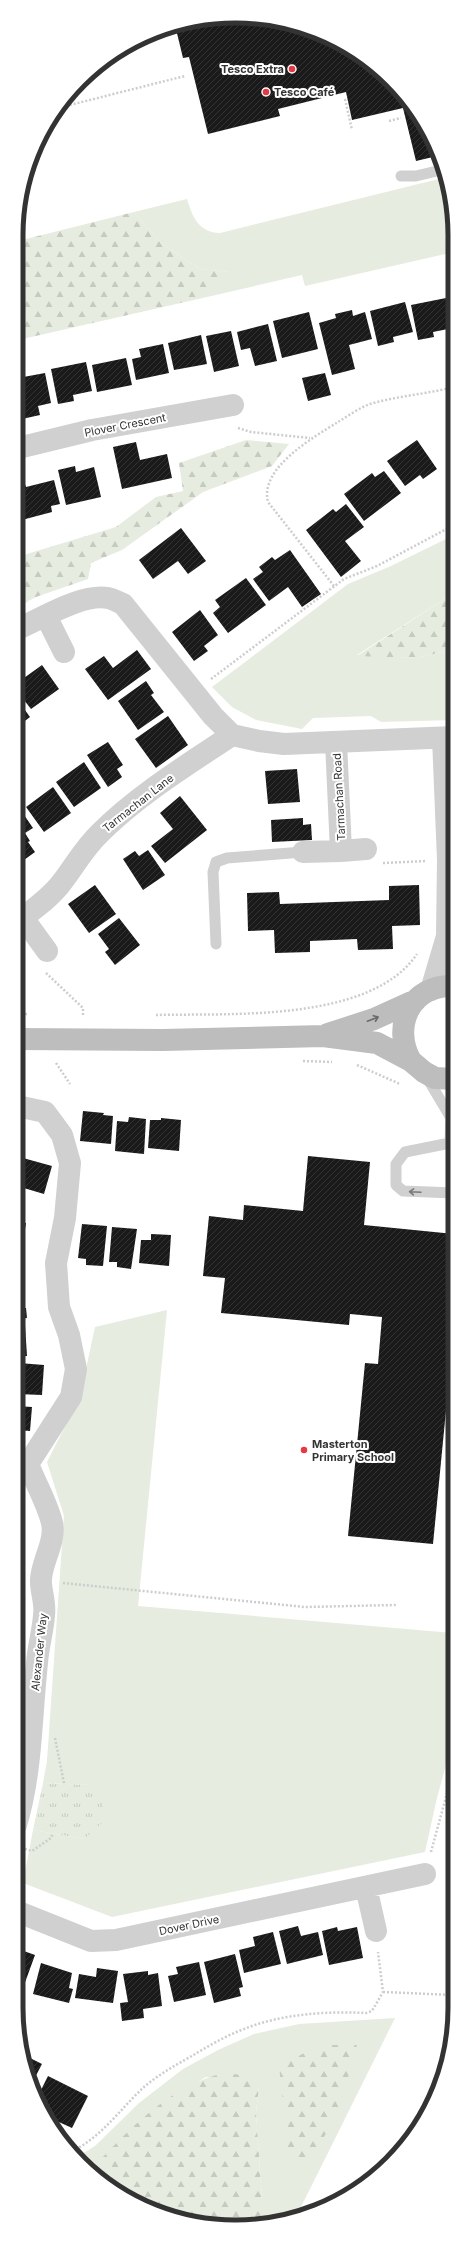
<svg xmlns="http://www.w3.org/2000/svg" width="471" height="2243" font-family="Inter,sans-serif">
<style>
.grass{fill:#e6ecdf}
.forest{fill:url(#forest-firs)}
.park{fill:url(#park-tufts)}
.building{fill:url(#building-hatch)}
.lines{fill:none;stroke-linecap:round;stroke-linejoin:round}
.path{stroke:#cdcdcd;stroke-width:2.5;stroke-dasharray:2 2;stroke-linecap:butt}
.lane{stroke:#d0d0d0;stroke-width:11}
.street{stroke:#d0d0d0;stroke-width:22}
.secondary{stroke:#bdbdbd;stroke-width:22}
.oneway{stroke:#6a6a6a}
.oneway2{stroke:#7a7a7a}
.poi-dot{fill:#e63946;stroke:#fff;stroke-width:1.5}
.labels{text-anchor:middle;stroke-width:4;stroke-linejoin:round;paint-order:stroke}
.poi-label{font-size:11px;font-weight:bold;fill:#333;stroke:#fff;text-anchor:start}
.street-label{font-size:11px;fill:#333;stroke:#fff}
.rim{fill:none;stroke:#333;stroke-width:5}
</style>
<defs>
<pattern id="forest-firs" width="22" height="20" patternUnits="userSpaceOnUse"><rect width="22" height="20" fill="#e6ecdf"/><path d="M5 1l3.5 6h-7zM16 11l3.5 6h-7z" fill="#c6cbc0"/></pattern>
<pattern id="park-tufts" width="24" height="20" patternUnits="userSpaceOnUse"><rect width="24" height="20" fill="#e6ecdf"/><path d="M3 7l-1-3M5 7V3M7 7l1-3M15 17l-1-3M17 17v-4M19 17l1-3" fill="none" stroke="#c6cbc0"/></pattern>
<pattern id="building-hatch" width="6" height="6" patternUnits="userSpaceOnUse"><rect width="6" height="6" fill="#1a1a1a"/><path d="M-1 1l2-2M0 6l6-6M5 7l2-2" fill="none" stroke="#333"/></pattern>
</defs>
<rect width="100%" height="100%" fill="#fff"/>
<path class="grass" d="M443 178 455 221 454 252 305 286 302 275 207 297 229 272 200 269 161 243 134 212 187 199C192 216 199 233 220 233Z
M454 535V593L357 655 417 658 454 649V720L381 722 371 716 313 718 302 729 256 720 232 707 212 687 348 584 391 566Z
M167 1310 138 1606 453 1633V1738L436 1802 425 1852 112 1917 23 1883 33 1830 84 1839 90 1785 43 1783 47 1761 64 1516 47 1462 80 1397 95 1327Z
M395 2018 296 2217 262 2221V2199L256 2113 259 2086 206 2077C158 2105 129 2130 91 2170L77 2157 95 2146 139 2103 183 2069 218 2050 254 2034 299 2024Z"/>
<path class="forest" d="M134 212 161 243 200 269 230 272 207 297 18 340V241Z
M246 440 289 444 272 466 203 492 122 550 91 563 88 579 36 597 17 607V557L116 527 156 497 183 491 179 463Z
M454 593V649L417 658 357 656Z
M320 2045H357L337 2117 306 2164 289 2160 279 2066Z
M225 2073 242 2075 259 2086 256 2113 262 2199V2221L221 2227 139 2204 91 2170C127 2131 171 2084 225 2073Z"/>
<path class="park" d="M43 1783 90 1785 103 1802 102 1823 84 1839 33 1830Z"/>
<path class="building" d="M264 18 332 39 391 80 432 139 437 156 416 161 403 108 352 120 346 92 278 109 280 116 208 134 189 57 183 58 175 25Z
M446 298 453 328 433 332 434 337 418 340 411 305Z
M405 302 413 332 393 337 394 342 378 346 370 311Z
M352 310 353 316 365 312 372 339 349 345 355 369 332 375 319 323 336 318 335 314Z
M309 312 318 349 282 358 273 321Z
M268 324 277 361 255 366 250 348 241 350 237 332Z
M231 331 239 366 214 372 206 336Z
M201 335 207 364 174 370 168 343Z
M163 344 169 373 136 380 132 359 141 357 139 349Z
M126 358 132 385 97 392 92 365Z
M86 362 92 391 73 395 74 401 58 404 51 369Z
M45 373 51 403 38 406 40 415 22 419 18 399V378Z
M325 373 331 395 308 401 302 378Z
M417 440 437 469 423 479 420 475 405 486 387 461Z
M136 442 140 460 167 454 172 478 122 489 113 447Z
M75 466 76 472 94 467 101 497 66 505 58 470Z
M384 471 401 493 364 521 344 494 372 473 375 477Z
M54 480 60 504 51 506 52 512 18 521V486L25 484 26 487Z
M346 504 364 527 345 541 361 561 341 577 306 530 333 509 336 512Z
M181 528 206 561 188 574 178 561 153 579 139 560Z
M290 550 321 594 302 607 288 587 269 601 253 579 263 572 259 567 272 557 275 560Z
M246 578 266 605 228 633 213 613 220 607 215 600Z
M200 610 218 635 204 646 208 651 194 661 172 632Z
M137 650 151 669 108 700 85 669 104 656 113 668Z
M42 665 59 689 31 709 17 691V683Z
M146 681 154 693 151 695 164 712 138 730 118 701Z
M17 699 30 717 17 727Z
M168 716 188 745 156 768 135 739Z
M108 742 123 765 117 769 122 777 108 787 87 755Z
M84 762 101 788 74 807 56 782Z
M297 769 300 802 268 804 265 771Z
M53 787 71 813 44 832 26 807Z
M180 796 207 830 165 863 151 846 173 829 160 813Z
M20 809 33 828 25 833 30 841 28 842 35 852 17 865V811Z
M303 818V825L311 824 312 840 272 842 271 820Z
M148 850 165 875 143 890 123 859 135 851 139 856Z
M95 885 116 914 89 933 68 904Z
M419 885 420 925 392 926 393 949 358 950 357 939 310 941V952L275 953 274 930 248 931 247 893 279 892 280 904 389 900V886Z
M119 918 140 945 115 965 105 952 109 949 98 934Z
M83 1111 104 1113 103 1115 113 1116 111 1144 80 1141Z
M129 1117 146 1119 144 1154 115 1151 117 1121 128 1122Z
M161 1118 181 1120 179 1151 148 1148 150 1120H161Z
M17 1143 20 1144 17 1155Z
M308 1156 370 1162 364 1225 454 1234V1391L448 1390 433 1544 348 1536 365 1363 378 1364 382 1317 350 1314 349 1325 221 1313 225 1278 203 1276 209 1216 243 1220 244 1205 303 1211Z
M23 1158 52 1166 44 1194 17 1186Z
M17 1222 26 1223 22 1248 17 1247Z
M82 1224 107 1226 103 1266 86 1265V1259L78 1258Z
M112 1227 137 1229 131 1269 117 1267V1262H109Z
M151 1234 171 1235 169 1266 139 1263 141 1240H151Z
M17 1253H19V1283H17Z
M17 1308H26L27 1318 17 1319Z
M17 1325H25L27 1356H17Z
M19 1363 44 1365 42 1395 17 1394V1374H19Z
M17 1406 32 1407 30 1431 17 1430Z
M298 1926 301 1936 318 1932 323 1955 287 1964 279 1931Z
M337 1927 338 1931 357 1927 363 1958 329 1965 322 1931Z
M273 1932 281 1964 244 1973 239 1950 255 1946 253 1937Z
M21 1950 35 1955 23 1988 16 1985V1951L20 1953Z
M235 1954 243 1987 239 1988 241 1996 214 2003 204 1962Z
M199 1962 206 1995 174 2002 168 1976 178 1974 176 1967Z
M41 1963 72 1973 69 1988 73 1989 69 2003 33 1994Z
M97 1968 118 1971 113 2003 75 1998 79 1974 96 1977Z
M148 1971V1975L158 1973 162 2006 143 2009 144 2018 122 2021 120 2003 128 2002 123 1974Z
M26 2056 42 2064 31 2085Z
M48 2076 88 2096 72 2128 50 2118 37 2098Z"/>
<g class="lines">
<path class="path" d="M345 99 352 130
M62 107 185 76
M389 121 401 118
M238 428 251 432 310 438
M334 586 268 502C259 468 314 437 338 422 348 416 359 408 370 404 397 396 427 394 454 387
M211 679 344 579 377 566 454 525
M383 863 426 861
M46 973 83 1008V1016
M17 1014H27
M156 1015C230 1013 370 1023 417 954
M303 1061 332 1062
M56 1063 70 1084
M357 1065 400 1084
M63 1583 305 1607 396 1605
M55 1738 64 1783
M21 1848 32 1851 51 1838 53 1833
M431 1852 453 1771
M383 1992 453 1995
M72 2151C101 2138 121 2108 144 2087 158 2075 174 2066 190 2057 207 2047 225 2036 244 2029 281 2014 326 2011 366 2013L372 2011 383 1992 378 1952"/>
<path class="lane" d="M401 176H416L441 170
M216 944 213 872 216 862 227 858 303 852
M426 1076 451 1118
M450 1143 451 1118 454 1113
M454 1193 403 1191 396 1185V1164L405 1152 450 1143 454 1145"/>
<path class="street" d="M18 448 92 430 233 405
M46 616 64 652
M17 629C41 619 82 593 108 598 113 599 118 602 123 604L213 716 232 735
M232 735 259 741 284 744 454 737
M341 851 366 849
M303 852 341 851 336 742
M23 918 47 951
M17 922C32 911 47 900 59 886 73 869 83 849 100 833 138 795 187 765 232 735
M431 990 447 936 448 860 443 738
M17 1106 45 1112 62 1135 70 1163 65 1218 56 1263 59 1307 69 1335 76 1369 71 1397 28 1464
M16 1825C32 1772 31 1717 37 1663 38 1647 43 1631 44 1615 46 1603 40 1589 41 1579 42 1561 56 1541 52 1523 48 1505 35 1482 28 1464
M366 1887 376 1931
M16 1911 91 1941 116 1940 425 1874"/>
<path class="secondary" d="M328 1034 374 1019 416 1000
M17 1039 163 1040 323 1036 377 1043 411 1061 424 1072 435 1078 454 1079
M411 1061C391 1026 411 984 454 986"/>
</g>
<defs><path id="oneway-shaft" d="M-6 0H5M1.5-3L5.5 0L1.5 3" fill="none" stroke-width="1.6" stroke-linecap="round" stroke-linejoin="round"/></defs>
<use class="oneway" href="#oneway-shaft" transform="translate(373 1019) rotate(-21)"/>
<use class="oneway2" href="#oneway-shaft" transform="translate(415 1192) rotate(-177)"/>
<g class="poi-dot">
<circle cx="292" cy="69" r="4"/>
<circle cx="266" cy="92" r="4"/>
<circle cx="304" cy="1450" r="4"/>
</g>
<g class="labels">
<g class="poi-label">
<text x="284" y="73" text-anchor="end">Tesco Extra</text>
<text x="274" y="96">Tesco Café</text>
<text x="312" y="1448">Masterton<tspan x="312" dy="13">Primary School</tspan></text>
</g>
<g class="street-label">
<text transform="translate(125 425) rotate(-11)" y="4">Plover Crescent</text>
<text transform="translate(339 797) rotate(-93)" y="4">Tarmachan Road</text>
<text transform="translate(138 803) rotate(-38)" y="4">Tarmachan Lane</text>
<text transform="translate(39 1652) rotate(-84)" y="4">Alexander Way</text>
<text transform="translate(189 1925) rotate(-12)" y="4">Dover Drive</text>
</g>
</g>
<path d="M0 0H471V2243H0ZM235 23H236A212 212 0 0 1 448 235V2008A212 212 0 0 1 236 2220H235A212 212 0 0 1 23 2008V235A212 212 0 0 1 235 23Z" fill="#fff" fill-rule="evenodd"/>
<path class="rim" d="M235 23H236A212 212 0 0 1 448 235V2008A212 212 0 0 1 236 2220H235A212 212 0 0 1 23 2008V235A212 212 0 0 1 235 23Z"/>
</svg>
